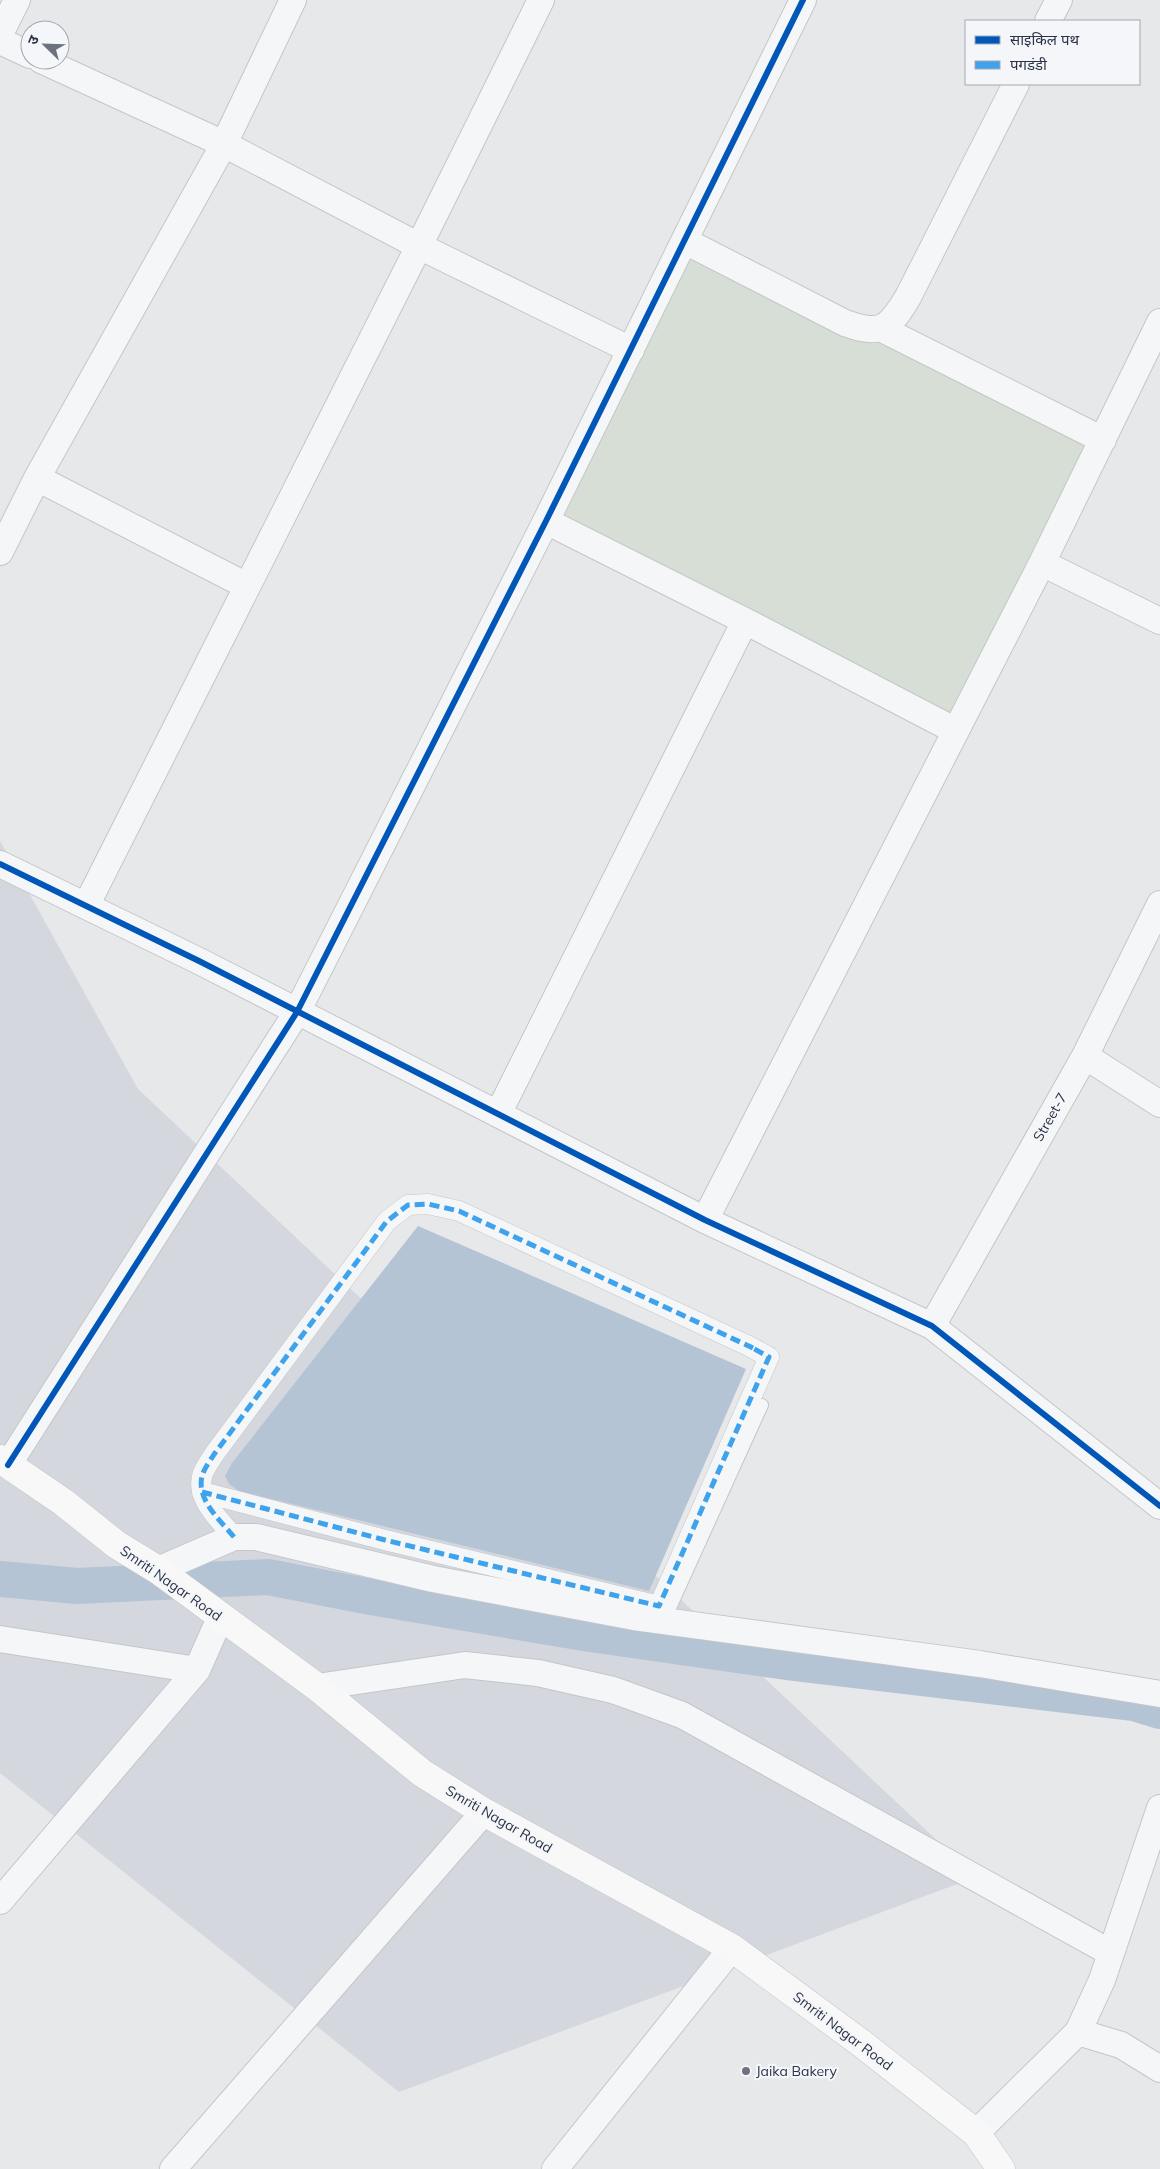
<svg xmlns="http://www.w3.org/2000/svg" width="1160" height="2169" font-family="Mulish,'Noto Sans Devanagari',sans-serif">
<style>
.built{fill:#d4d7dd}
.green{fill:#d6ded6}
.water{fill:#b4c4d5}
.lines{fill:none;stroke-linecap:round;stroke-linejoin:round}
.canal{stroke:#b4c4d5;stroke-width:36}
.service-casing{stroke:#c4c6c8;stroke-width:14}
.pedestrian-casing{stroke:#c4c6c8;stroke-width:21}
.minor-casing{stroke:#c4c6c8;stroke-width:28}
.secondary-casing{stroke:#c4c6c8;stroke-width:29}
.service{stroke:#f5f6f7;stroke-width:12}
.pedestrian{stroke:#f5f6f7;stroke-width:20}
.minor{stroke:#f5f6f7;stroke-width:26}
.secondary{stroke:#f8f8f8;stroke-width:28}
.quiet{stroke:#3ea3ec;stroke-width:5;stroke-dasharray:10 5;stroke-linecap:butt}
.cycleway-casing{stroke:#f4f6f9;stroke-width:9}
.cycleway{stroke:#0057b8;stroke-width:6}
.poi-dot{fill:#6c737f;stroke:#f4f6f9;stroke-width:2}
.labels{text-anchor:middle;stroke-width:4.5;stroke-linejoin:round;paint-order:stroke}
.street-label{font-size:14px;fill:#2b3445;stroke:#f4f6f9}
.poi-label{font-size:14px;fill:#2b3445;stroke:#f4f6f9;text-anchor:start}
</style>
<rect width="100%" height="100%" fill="#e6e8ea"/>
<path class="built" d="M0 841 138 1089 976 1877 399 2092 0 1773Z"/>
<path class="green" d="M685 241 1103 440 956 731 546 521Z"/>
<path class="water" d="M418 1226 746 1369 649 1591 239 1491 229 1484 225 1476 232 1463Z"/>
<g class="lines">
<path class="canal" d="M0 1579 77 1586 268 1577 371 1597 590 1634 787 1662 1134 1703 1160 1711"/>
<g class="service-casing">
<path id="service" d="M664 1621 762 1405"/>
</g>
<g class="pedestrian-casing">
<path id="pedestrian" d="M202 1492 385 1540 659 1606 769 1357 747 1345
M234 1537C220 1520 194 1498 203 1473 206 1466 211 1459 215 1453L387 1221 408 1205 428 1204 459 1211 753 1348"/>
</g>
<g class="minor-casing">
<path id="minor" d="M1048 21 1059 0
M0 34 17 0
M0 41 30 55
M41 60 224 144 419 246 631 350
M685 241 845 323C881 336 889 329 908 297L1016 84
M882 329 1103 440
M37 478 247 586
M546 521 745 621 956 731
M0 552 37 478 224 144 293 0
M1042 563 1160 621
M0 864 199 961 705 1220 932 1326 1160 1506
M86 906 419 246 541 0
M1085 1056 1160 1104
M498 1114 745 621
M705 1220 1042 563 1160 322
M932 1326 1085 1056 1160 904
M8 1465 297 1012 546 521 803 0
M158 1570 234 1537H256L433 1579 634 1617 980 1664 1160 1694
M0 1639 197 1670
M317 1687 465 1665 538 1673 613 1690 682 1715 1111 1953
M0 1901 197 1670 220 1618
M1078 2032 1121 2045 1160 2069
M976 2133 1078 2032 1102 1980 1160 1808
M173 2169 484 1812
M555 2169 732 1948"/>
</g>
<g class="secondary-casing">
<path id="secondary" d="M0 1459 63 1502 117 1545 158 1570 317 1687 422 1773 484 1812 732 1948 861 2043 976 2133 1001 2169"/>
</g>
<use href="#service" class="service"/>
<use href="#pedestrian" class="pedestrian"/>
<use href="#minor" class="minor"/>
<use href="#secondary" class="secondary"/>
<path class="quiet" d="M202 1492 385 1540 659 1606 769 1357 749 1346
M234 1537C220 1520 194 1498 203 1473 206 1466 211 1459 215 1453L387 1221 408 1205 428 1204 459 1211 753 1348"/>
<g class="cycleway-casing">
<path id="cycleway" d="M0 864 199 961 705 1220 932 1326 1160 1506
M8 1465 297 1012 546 521 803 0"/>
</g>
<use href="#cycleway" class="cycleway"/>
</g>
<circle class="poi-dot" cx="746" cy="2071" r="5"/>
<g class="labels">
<g class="street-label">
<text transform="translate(1050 1117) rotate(-60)" y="5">Street-7</text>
<text transform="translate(171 1583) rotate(35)" y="5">Smriti Nagar Road</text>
<text transform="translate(499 1819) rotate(30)" y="5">Smriti Nagar Road</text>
<text transform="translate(843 2031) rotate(37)" y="5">Smriti Nagar Road</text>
</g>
<g class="poi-label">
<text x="756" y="2076">Jaika Bakery</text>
</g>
</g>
<rect x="965" y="20" width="175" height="65" fill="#f4f6f9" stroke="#a4a8b1"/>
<rect x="975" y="36" width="25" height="8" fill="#0057b8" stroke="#a4a8b1"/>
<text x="1010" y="45" font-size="15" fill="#2b3445">साइकिल पथ</text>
<rect x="975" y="61" width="25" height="8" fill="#3ea3ec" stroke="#a4a8b1"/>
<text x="1010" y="70" font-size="15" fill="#2b3445">पगडंडी</text>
<g transform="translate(45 45) rotate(293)"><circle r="24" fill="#f4f6f9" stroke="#a4a8b1"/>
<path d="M0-4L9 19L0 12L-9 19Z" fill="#6c737f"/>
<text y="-8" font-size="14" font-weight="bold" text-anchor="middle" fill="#2b3445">उ</text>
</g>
</svg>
